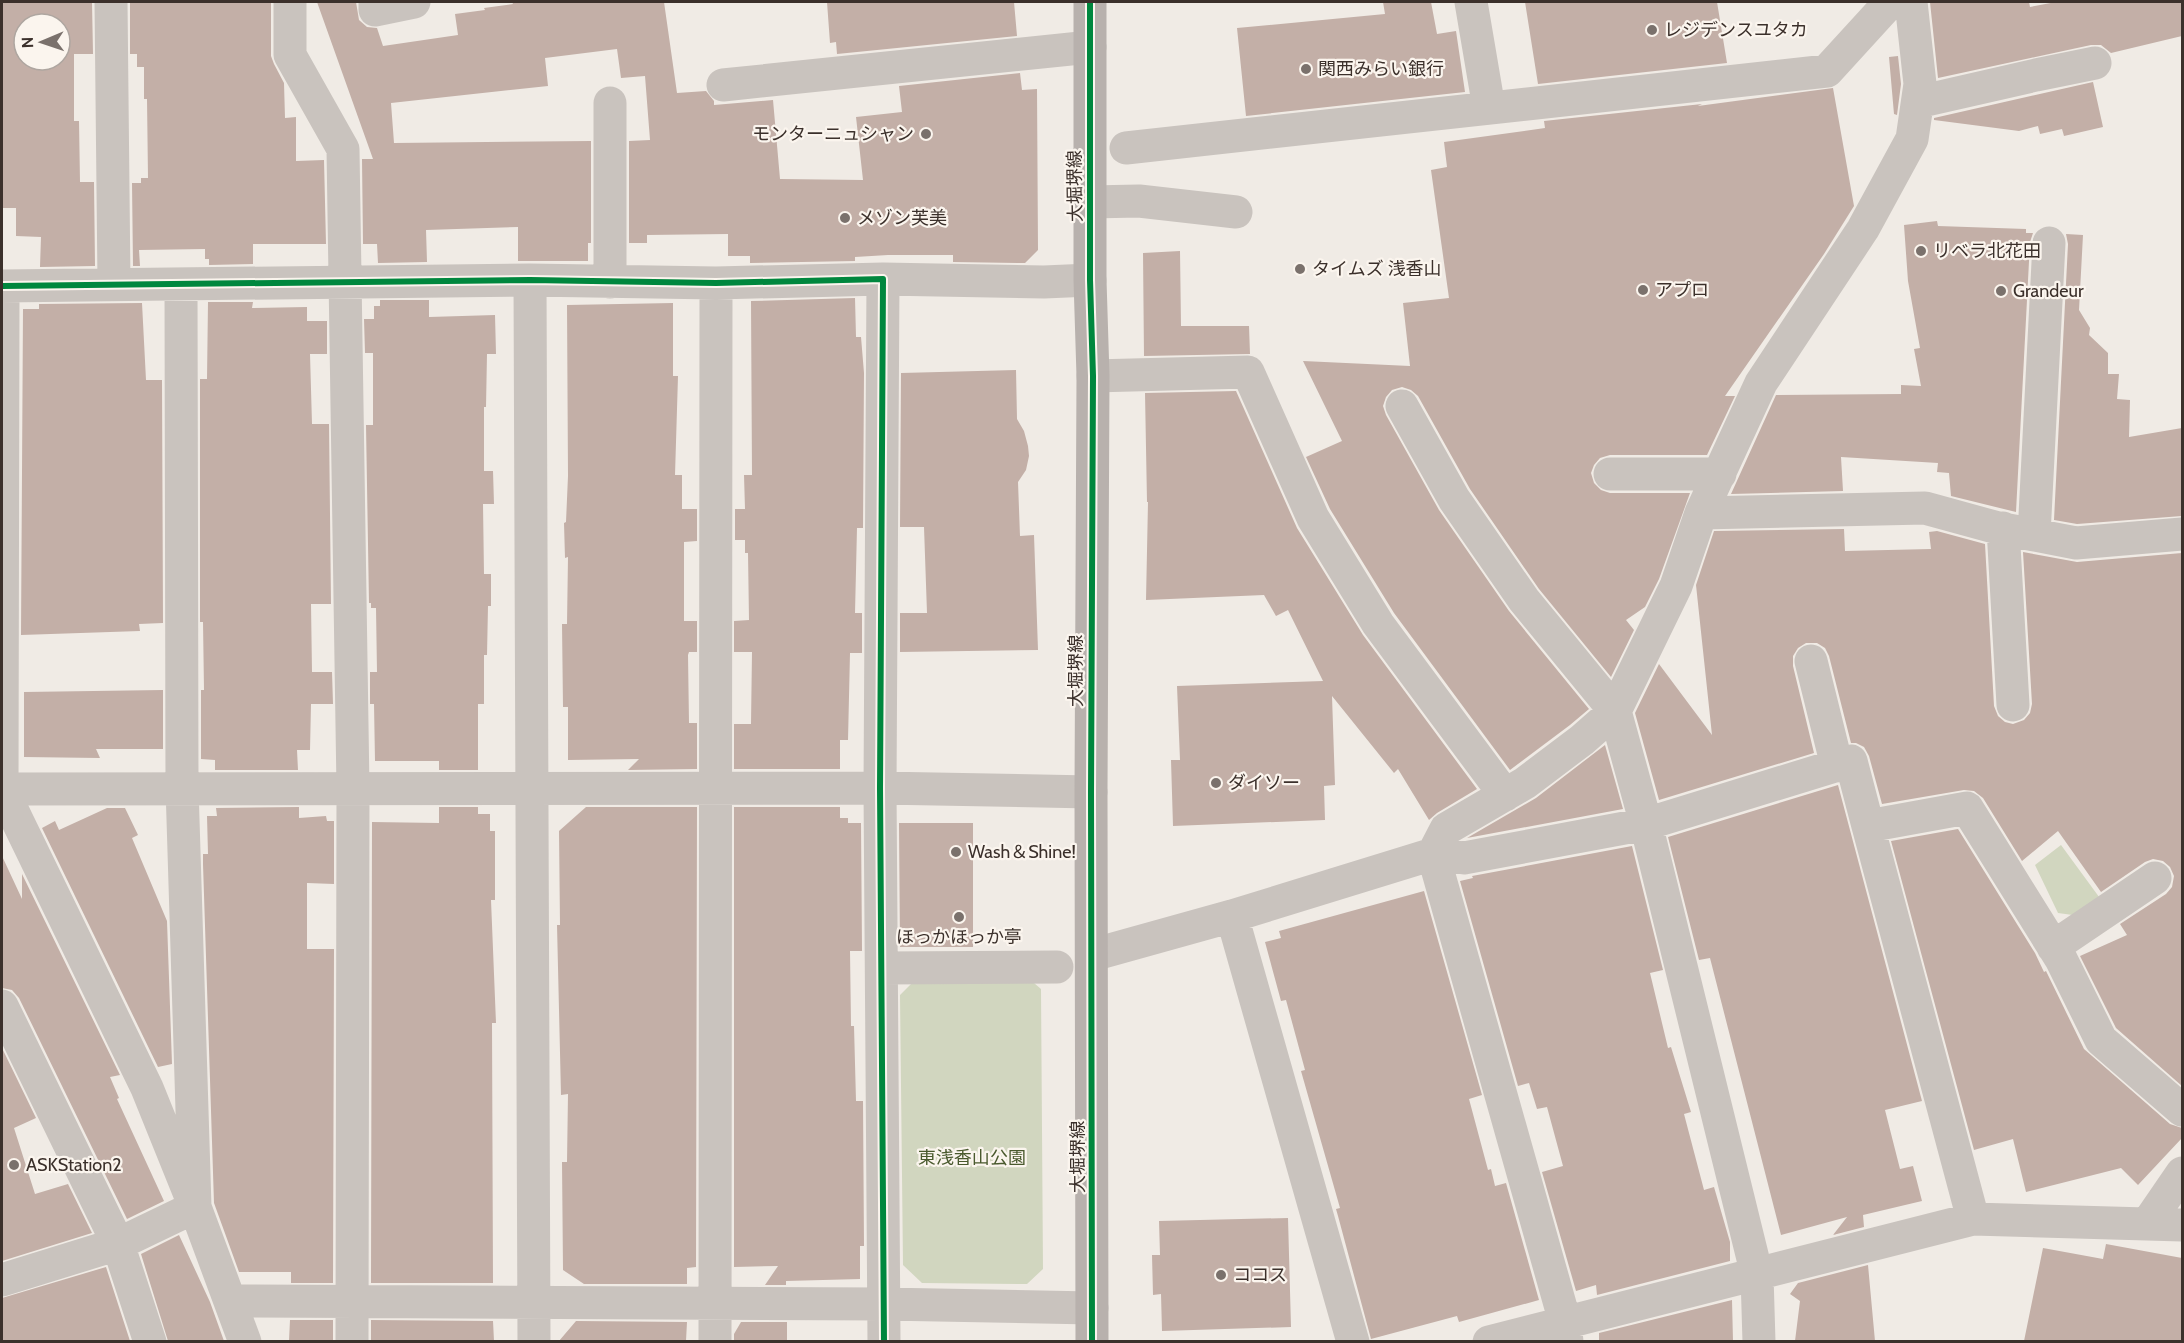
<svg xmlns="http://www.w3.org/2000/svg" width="2184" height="1343" font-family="Cabin,'Noto Sans JP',sans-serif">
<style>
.green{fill:#d1d6bf}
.building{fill:#c3afa7;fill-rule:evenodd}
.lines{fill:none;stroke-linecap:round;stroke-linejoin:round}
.minor{stroke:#c9c3be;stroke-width:33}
.major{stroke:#b8b1ad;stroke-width:33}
.cycleway-casing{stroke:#fbf5ee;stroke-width:10}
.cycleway{stroke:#00873e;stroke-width:6}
.poi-dot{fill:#7a716c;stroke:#fbf5ee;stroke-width:2}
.labels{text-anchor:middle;stroke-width:4.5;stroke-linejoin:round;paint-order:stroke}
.poi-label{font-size:18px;fill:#3b302b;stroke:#fbf5ee;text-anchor:start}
.street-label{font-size:18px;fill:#3b302b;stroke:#fbf5ee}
.park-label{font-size:18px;fill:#4a5a2e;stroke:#fbf5ee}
</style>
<rect width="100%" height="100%" fill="#f0ebe5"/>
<path class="green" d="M2061 845 2102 901 2080 916 2058 913 2035 865Z
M914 981 1034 983 1041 989 1043 1269 1027 1284 922 1283 903 1265 900 995Z"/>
<path class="building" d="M2 2H92L93 54H74V121H79L80 182H94L95 266 40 267 41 237 16 236V208H2ZM24 24H60V60H24Z
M130 2H271V56L274 64 284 83 285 118 296 117V161L324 160 326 244H253V264L209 265V259H205V249L139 250 140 266H133L132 183H141V178H148L147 99H144V67H137V54H130Z
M317 2H356L359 20 367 27 377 28 383 46 458 35 455 14 485 10 484 8 513 4 512 2H664L677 93 706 91 714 101V105L773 100 780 179 863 180 856 117 902 112 899 86 1020 73 1022 90 1037 89 1038 250 1025 263 953 262V255H888L855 257V261L750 263V256H728V234L647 235V243H629V141L650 140 645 76 621 78 617 49 545 58 548 86 391 103 394 143 591 141V243H588V261H518V227L426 230 427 262 378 263 377 244H363L362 159H373Z
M827 2H1014L1017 36 837 54 836 42 830 43Z
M1383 2H1431L1437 34 1456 31 1465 92 1246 116 1237 28 1385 14Z
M1525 2H1717L1727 63 1538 84Z
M1930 2H2029L2030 7 2056 2H2182V36L2111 53 2101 45H2091L1938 78Z
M1898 56 1901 84 1897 115 1894 114 1889 57Z
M2093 82 2103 127 2064 136 2062 129 2040 134 2038 126 2019 131 1934 120V118Z
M1833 88 1854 206 1824 254 1725 396H1735L1707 455H1610L1600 458 1594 465 1591 473 1594 483 1601 490 1610 493H1690L1659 579 1645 607 1626 620 1634 630 1611 677 1539 589 1470 489 1418 396 1411 390 1402 387 1392 390 1386 397 1383 406 1386 415 1439 510 1509 611 1589 709 1570 725 1510 770 1394 613 1330 509 1306 457 1342 441 1303 361 1410 366 1403 303 1449 298 1431 170 1447 167 1444 142 1545 128 1544 121 1702 104 1698 106Z
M1937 221 1938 226 2026 229V233H2033L2030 242 2016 512 1951 496 1949 473 1937 472 1938 463 1841 457 1843 491 1731 494 1776 395 1901 394V385L1921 386 1914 349 1920 348 1908 281 1904 225Z
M2066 234 2083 235 2079 310 2090 328 2089 335 2108 353V374H2119L2117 399 2130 400 2129 437 2182 428V516L2077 524 2054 520 2068 244Z
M1180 251 1181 326H1249L1250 354 1144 356 1143 253Z
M855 298 856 337H861L864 373 863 528H857L855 613H862V653H850L848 740H840V769H734V724H751L752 652H734V621L749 620 748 553H745V540H735V509H745L744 475H752L751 301Z
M380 300H429V317L495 315 496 354H487L486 407H484V471H493L494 504H483L484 574H491V606H488L487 655H484V704H478V770H439V761H375L374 704H370V672H377L376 608H371V603H369L366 425H373V353H365L364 319H374V306H380Z
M208 302H253L252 308 307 307V321H327V354H310L312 424H329L331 604H311L312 672H332L333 704H311L310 750H297L298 770H215V760L201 759V690H204L203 622H200V379H207Z
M142 303 146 380H162L163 623 139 624 140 631 21 635 23 309H39V304Z
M673 303V376H678L675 475H682V509H697V541L684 542V621H697V652H689L688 655 689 723H697V769L628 770 639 759 568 760V707H563L562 624H567L568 557 565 558 564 523 566 522 568 476 567 305Z
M1016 370 1017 419 1024 431 1028 446 1029 456 1026 470 1018 482 1020 536 1034 535 1038 650 900 652V613H927L924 527H900L901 373Z
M1236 391 1297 528 1363 635 1477 789 1437 813 1429 820 1398 769 1394 773 1332 696 1335 785 1324 786 1325 820 1173 826 1171 760H1180L1177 686 1323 681 1288 610 1276 616 1264 595 1146 600 1148 502H1147L1145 393Z
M1844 529 1845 551 1931 549 1929 532 1937 531 1985 544 1994 706 1998 716 2005 722 2013 724 2024 720 2030 713 2032 704 2023 552 2077 562 2182 553V1086L2116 1028 2080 956 2127 935 2120 924 2166 894 2172 887 2174 876 2170 867 2163 861 2153 859 2145 862 2101 892 2058 831 2022 861 1983 798 1974 791 1964 790 1882 804 1869 756 1864 747 1856 743H1851L1829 656 1825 648 1817 643H1806L1798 648 1793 656V666L1814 753 1659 800 1635 713 1659 664 1712 735 1696 585 1714 531Z
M163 690V749H96L100 758 24 757V692Z
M1605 745 1623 809 1467 838 1536 798Z
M1838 785 1922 1101 1885 1110 1900 1169 1913 1166 1922 1201 1863 1215 1864 1227 1833 1235 1847 1217 1781 1235 1710 958 1699 960 1668 837Z
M299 807V818L326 816 327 821H334V884L307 883V949H334L333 1283H291V1272H239L214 1203 203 864V854H208L207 816H217L216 808Z
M439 807H478V814H490V831H495V900H491L496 1023H492L493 1283H371L372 822 439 823Z
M586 807H697L696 1267 687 1268V1284H584L563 1270 562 1162H567L568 1094 561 1095 557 925H560L559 831Z
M734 807H840V818H848V823H861L862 951H850L851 1026H854L856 1101H863L864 1246H860V1279L786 1281V1285H765L778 1266 734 1267Z
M107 808H125L138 835 132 838 167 921 172 1064 158 1067 42 828 55 821 59 830Z
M899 823H973V947H900Z
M1958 829 2035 953 2044 972 2046 971 2084 1049 2170 1124 2182 1128V1138L2138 1185 2121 1168 2026 1192 2013 1139 1974 1150 1891 841Z
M1632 846 1663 970 1650 973 1668 1048 1671 1047 1691 1112 1684 1114 1704 1190 1714 1187 1730 1242V1261L1597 1295 1596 1285 1576 1291 1542 1172 1563 1166 1547 1107 1537 1109 1529 1083 1518 1086 1460 881 1473 878 1472 876Z
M2 856 22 899V874L120 1075 110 1077 119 1098 117 1099 164 1201 127 1219 19 998 12 990 2 988Z
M1424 891 1482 1095 1469 1099 1488 1170 1491 1169 1495 1186 1506 1183 1539 1300 1459 1322 1457 1316 1371 1339 1338 1216 1336 1209 1340 1208 1301 1071 1305 1070 1286 1000 1281 1001 1265 942 1281 938 1279 931Z
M2 1048 36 1118 14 1128 35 1194 68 1184 92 1233 2 1261Z
M1288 1218 1291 1327 1162 1331 1161 1294 1153 1295 1152 1255H1160L1159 1221Z
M179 1235 210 1302 224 1341H168L141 1254Z
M2106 1244 2182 1258V1341H2024L2043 1248 2103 1259Z
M1868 1265 1875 1341H1795L1800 1301 1790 1294 1798 1283Z
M106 1267 130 1341H2V1298Z
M1732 1300 1733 1341H1599V1333Z
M290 1320H333V1341H289Z
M371 1320 493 1321 494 1341H371Z
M576 1321 687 1322 686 1341H559Z
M741 1322H787V1341H734V1334Z"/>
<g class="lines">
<path class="minor" d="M111 2 114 283
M290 2V55L343 149 353 789 352 1342
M375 2V10L414 2
M1471 2 1489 108
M723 85 1090 47
M1918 102 2036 75 2095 63
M1126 148 1827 71 1890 2
M1090 202 1139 201 1236 212
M883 279 1044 282 1090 280
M530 280 534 1342
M610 282V103
M2 286 530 280 716 283 883 279 880 788 884 1342
M3 286 2 789 147 1088 195 1207 245 1342
M1093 376 1248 372 1313 518 1378 624 1505 795
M1402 406 1454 499 1524 600 1615 711 1646 824 1757 1275 1759 1342
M1610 474H1720
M1701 513 1925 508 1998 528 2076 543 2182 534
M2003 528 2013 705
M2034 535 2049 243
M1811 661 1837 766
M2 789 880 788 1091 792
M1868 826 1973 1219
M1232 916 1353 1342
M2053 947 2155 878
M1092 955 1232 916 1433 854 1464 858 1646 824 1851 761 1868 826 1967 808 2061 959 2101 1040 2182 1110
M882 968 1057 967
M2 1006 118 1244 150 1342
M2147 1224 2182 1173
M2 1280 118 1244 195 1207 182 787 181 284
M230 1301 884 1304 1092 1308
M715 1342 716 283
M1489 1342 1973 1219 2182 1225
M1567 1342 1565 1322 1433 854 1446 829 1525 783 1582 740 1615 711 1676 586 1701 513 1761 383 1863 229 1912 139 1920 84 1911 2"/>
<path class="major" d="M1090 2V280L1093 376 1091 792 1092 1342"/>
<g class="cycleway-casing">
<path id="cycleway" d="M1090 2V280L1093 376 1091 792 1092 1342
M2 286 530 280 716 283 883 279 880 788 884 1342"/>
</g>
<use href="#cycleway" class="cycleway"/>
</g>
<g class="poi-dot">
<circle cx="1652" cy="30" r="6"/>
<circle cx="1306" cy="69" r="6"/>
<circle cx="926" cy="134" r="6"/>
<circle cx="845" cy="218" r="6"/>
<circle cx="1921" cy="251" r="6"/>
<circle cx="1300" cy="269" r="6"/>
<circle cx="1643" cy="290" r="6"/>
<circle cx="2001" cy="291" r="6"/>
<circle cx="1216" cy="783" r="6"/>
<circle cx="956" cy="852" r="6"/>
<circle cx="959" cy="917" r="6"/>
<circle cx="14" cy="1165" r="6"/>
<circle cx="1221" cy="1275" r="6"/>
</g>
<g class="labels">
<g class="poi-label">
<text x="1664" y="36">レジデンスユタカ</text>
<text x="1318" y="75">関西みらい銀行</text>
<text x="914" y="140" text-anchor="end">モンターニュシャン</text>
<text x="857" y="224">メゾン芙美</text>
<text x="1933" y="257">リベラ北花田</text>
<text x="1312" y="275">タイムズ 浅香山</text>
<text x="1655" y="296">アプロ</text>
<text x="2013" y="297">Grandeur</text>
<text x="1228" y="789">ダイソー</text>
<text x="968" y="858">Wash＆Shine!</text>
<text x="959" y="943" text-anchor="middle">ほっかほっか亭</text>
<text x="26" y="1171">ASKStation2</text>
<text x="1233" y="1281">ココス</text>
</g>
<g class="street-label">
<text transform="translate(1075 186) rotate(-91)" y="6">大堀堺線</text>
<text transform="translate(1076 671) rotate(-90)" y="6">大堀堺線</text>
<text transform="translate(1078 1157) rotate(-90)" y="6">大堀堺線</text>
</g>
<g class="park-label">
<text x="972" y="1164">東浅香山公園</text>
</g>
</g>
<rect width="2184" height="1343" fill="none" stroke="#3b302b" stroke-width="6"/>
<g transform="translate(42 42) rotate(268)"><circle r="28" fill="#fbf5ee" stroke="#aea6a0" stroke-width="1.5"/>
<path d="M0-4.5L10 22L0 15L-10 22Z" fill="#7a716c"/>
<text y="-9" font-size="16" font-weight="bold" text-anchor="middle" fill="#3b302b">N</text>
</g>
</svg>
